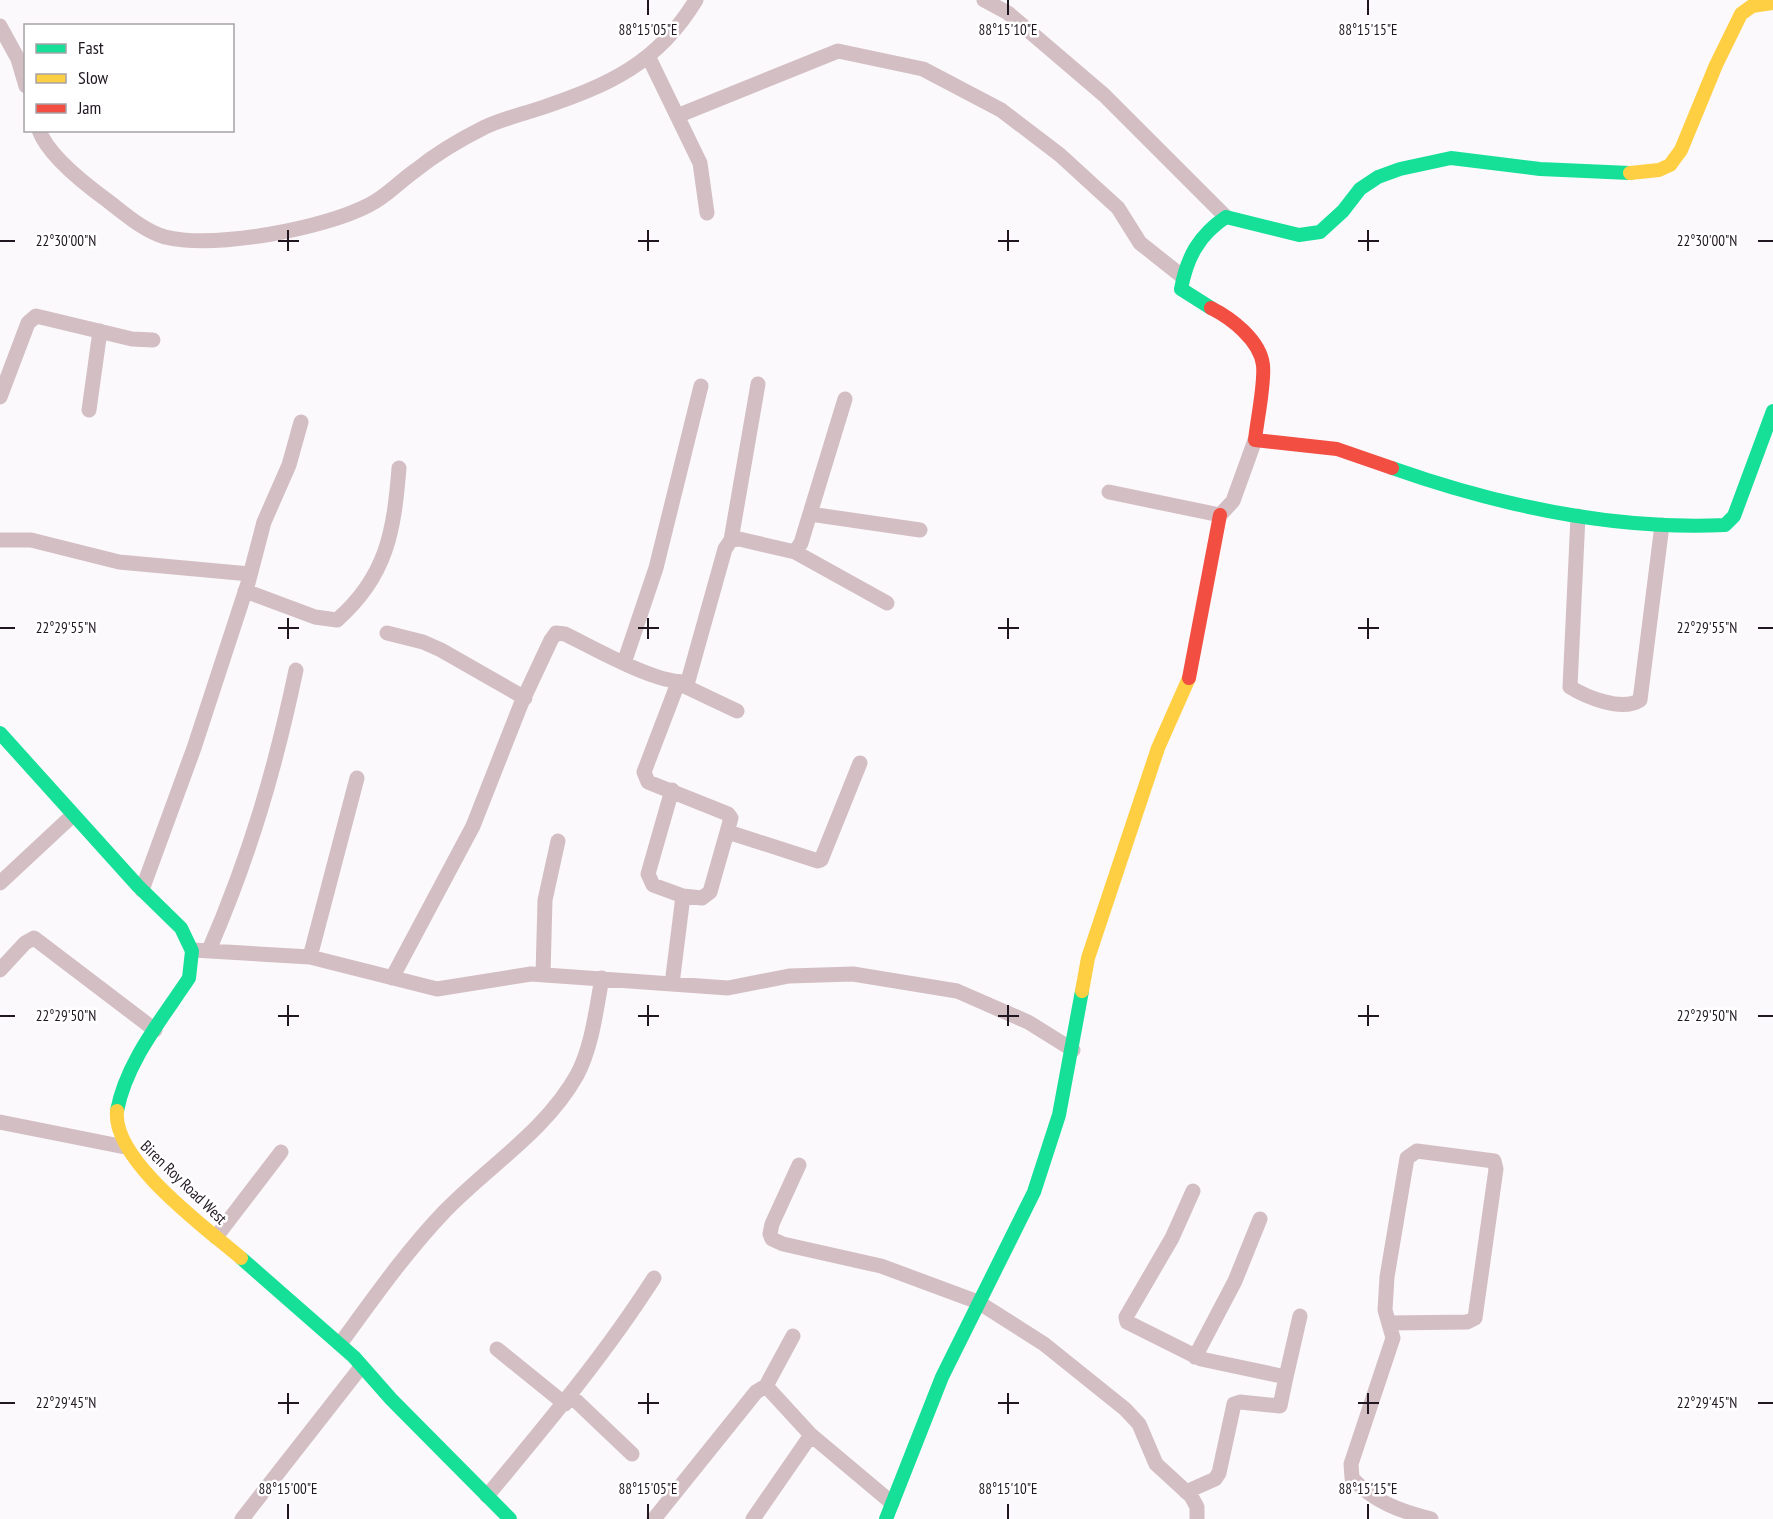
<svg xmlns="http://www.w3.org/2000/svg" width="1773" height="1519" font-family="'PT Sans Narrow',sans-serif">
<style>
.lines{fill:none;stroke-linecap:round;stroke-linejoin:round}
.street{stroke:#d3bfc3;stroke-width:15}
.fast{stroke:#16e098;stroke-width:14}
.slow{stroke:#ffcf43;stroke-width:14}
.jam{stroke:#f24e42;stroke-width:14}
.ticks{fill:none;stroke:#201721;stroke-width:2}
.labels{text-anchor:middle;stroke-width:5;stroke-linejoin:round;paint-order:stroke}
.street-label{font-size:16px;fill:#201721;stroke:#fff}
.ticks-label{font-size:15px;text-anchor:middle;fill:#201721;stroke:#fff;stroke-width:5;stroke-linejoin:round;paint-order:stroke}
</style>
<rect width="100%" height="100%" fill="#fcf9fd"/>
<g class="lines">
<path class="street" d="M984 0 1008 13 1104 95 1226 217
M0 26 18 59 26 86
M649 58 700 163 707 213
M677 116 838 51 923 69 1001 110 1060 155 1118 208 1140 243 1183 277
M39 130C48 156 86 185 108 201 125 214 144 231 165 237 215 249 323 229 369 205 386 197 400 181 416 170 437 153 461 139 485 127 502 119 523 114 541 108 609 85 657 64 696 0
M0 397 28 323 36 316 132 339 153 340
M89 410 100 331
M1109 492 1220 515 1233 501 1255 440
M810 514 920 530
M1578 516 1570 687C1586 697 1622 712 1640 700L1662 525
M0 540H31L119 562 250 574
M731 540 758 384
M795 552 887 603
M245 591 315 617 337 620C387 576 394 531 399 468
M387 633 423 642 441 650 525 698
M624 663 656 568 701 386
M728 832 818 861 821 860 860 763
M0 883 73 815
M142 890 194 748 248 583 264 522 289 465 301 422
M683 896 702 898 710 892 731 818 728 814 648 782 644 772 678 683 737 711
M193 950 310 957 437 989 531 974 728 988 789 976 853 974 957 991 1028 1022 1073 1050
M209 950C250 855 275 770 296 670
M310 957 357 778
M0 970 25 943 34 938 155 1030
M543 975 545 900 558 841
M392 978 473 826 521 704 551 640 556 633 565 634C592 647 661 687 688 681L725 549 731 540 739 539 795 552 801 543 845 399
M672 984 683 896 653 885 648 874 672 790
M0 1122 125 1147
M799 1165 772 1224 770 1234 772 1239 783 1244 881 1266 978 1302 1044 1344 1125 1409 1139 1424 1156 1464 1191 1496 1197 1507V1519
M216 1237 281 1152
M1389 1323 1467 1322 1475 1318 1496 1169 1494 1161 1417 1151 1407 1158 1387 1277 1385 1310 1393 1338 1351 1464 1352 1478C1374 1502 1400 1511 1431 1519
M340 1344C373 1299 405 1253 444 1212 488 1166 545 1132 577 1075 592 1047 596 1010 602 978
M497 1349 565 1404
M1195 1357 1235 1281 1260 1219
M1286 1377 1300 1316
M766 1386 793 1336
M571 1396 632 1454
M1186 1492 1215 1479 1219 1473 1234 1404 1240 1402 1280 1406 1286 1377 1201 1359 1127 1322 1126 1317 1172 1238 1193 1191
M487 1496C546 1425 604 1356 654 1278
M242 1519 361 1367
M654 1519 756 1392 766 1386 811 1435 892 1503
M753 1519 811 1435"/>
<path class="fast" d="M1211 308 1181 289C1187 257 1199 235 1226 217L1299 235 1320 232 1343 211 1360 189 1378 177 1400 169 1451 158 1540 169 1630 173
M1392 468C1497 505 1613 530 1725 525L1734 516 1773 411
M0 733 138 886 181 928 192 951 189 978C162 1019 126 1062 117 1111
M241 1258 354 1357 391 1399 510 1519
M886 1519 942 1377 1034 1192 1059 1115 1082 991"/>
<path class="slow" d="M1630 173 1659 170 1670 165 1681 150 1716 65 1741 14 1752 6 1773 3
M1082 991 1088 958 1158 748 1189 678
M117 1111C112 1160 206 1228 241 1258"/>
<path class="jam" d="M1211 308C1231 318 1260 340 1263 365 1265 384 1257 420 1255 440L1337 449 1392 468
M1189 678 1220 515"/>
</g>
<path class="ticks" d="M648 0V15M1008 0V15M1368 0V15M288 230V251M648 230V251M1008 230V251M1368 230V251M0 241H15M278 241H299M638 241H659M998 241H1019M1358 241H1379M1758 241H1773M288 618V639M648 618V639M1008 618V639M1368 618V639M0 628H15M278 628H299M638 628H659M998 628H1019M1358 628H1379M1758 628H1773M288 1005V1026M648 1005V1026M1008 1005V1026M1368 1005V1026M0 1016H15M278 1016H299M638 1016H659M998 1016H1019M1358 1016H1379M1758 1016H1773M288 1393V1414M648 1393V1414M1008 1393V1414M1368 1393V1414M0 1403H15M278 1403H299M638 1403H659M998 1403H1019M1358 1403H1379M1758 1403H1773M288 1504V1519M648 1504V1519M1008 1504V1519M1368 1504V1519"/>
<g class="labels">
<g class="street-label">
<text transform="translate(184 1182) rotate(44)" y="6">Biren Roy Road West</text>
</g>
</g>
<g class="ticks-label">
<text x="648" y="35">88°15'05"E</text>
<text x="1008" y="35">88°15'10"E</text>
<text x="1368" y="35">88°15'15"E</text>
<text x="66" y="246">22°30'00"N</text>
<text x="1707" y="246">22°30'00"N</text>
<text x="66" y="633">22°29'55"N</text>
<text x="1707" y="633">22°29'55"N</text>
<text x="66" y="1021">22°29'50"N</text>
<text x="1707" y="1021">22°29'50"N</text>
<text x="66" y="1408">22°29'45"N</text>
<text x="1707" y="1408">22°29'45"N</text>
<text x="288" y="1494">88°15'00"E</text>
<text x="648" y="1494">88°15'05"E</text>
<text x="1008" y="1494">88°15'10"E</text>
<text x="1368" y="1494">88°15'15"E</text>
</g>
<rect x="24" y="24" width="210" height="108" fill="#ffffff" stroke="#a6a2a6" stroke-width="1.5"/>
<rect x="36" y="44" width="30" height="9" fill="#16e098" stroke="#a6a2a6" stroke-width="1.5"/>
<text x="78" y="54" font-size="18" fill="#201721">Fast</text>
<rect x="36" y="74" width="30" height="9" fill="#ffcf43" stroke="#a6a2a6" stroke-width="1.5"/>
<text x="78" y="84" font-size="18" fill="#201721">Slow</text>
<rect x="36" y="104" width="30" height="9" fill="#f24e42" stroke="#a6a2a6" stroke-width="1.5"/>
<text x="78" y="114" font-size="18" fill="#201721">Jam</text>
</svg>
